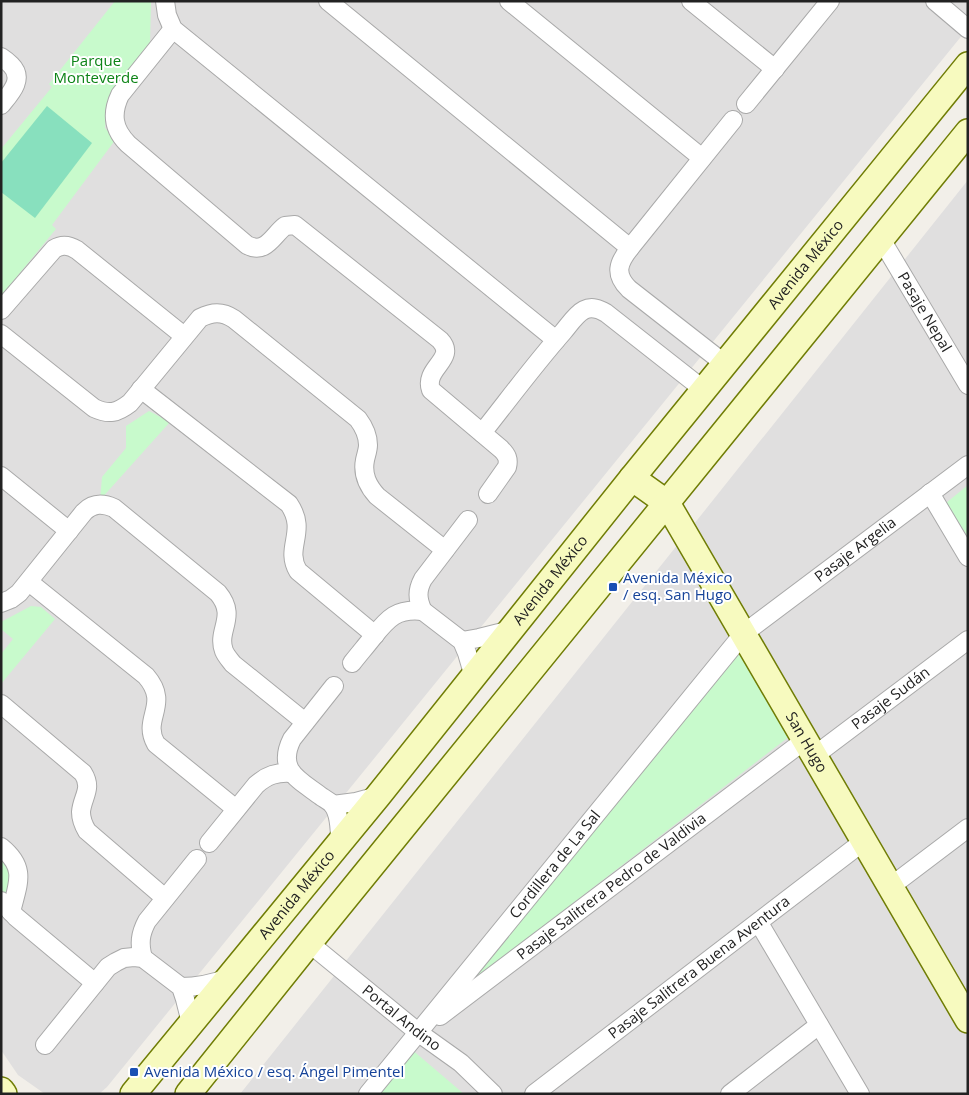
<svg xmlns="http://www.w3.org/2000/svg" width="969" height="1095" font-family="'Open Sans',sans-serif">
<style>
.residential{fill:#e0dfdf}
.park{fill:#c8facc}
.pitch{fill:#88e0be}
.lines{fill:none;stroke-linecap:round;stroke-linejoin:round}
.street-casing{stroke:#a9a9a9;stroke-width:20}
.secondary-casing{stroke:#707d05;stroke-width:28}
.street{stroke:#fff;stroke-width:18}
.secondary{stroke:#f7fabf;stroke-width:25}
.transit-dot{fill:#1a4fb4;stroke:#fff;stroke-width:2}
.labels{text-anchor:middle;stroke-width:4;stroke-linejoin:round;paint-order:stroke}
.park-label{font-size:15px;fill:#0c8416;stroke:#fff}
.street-label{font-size:15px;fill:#222;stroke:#fff}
.transit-label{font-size:15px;fill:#164399;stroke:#fff;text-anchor:start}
</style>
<rect width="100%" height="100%" fill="#f2efe9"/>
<path class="residential" d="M1 1H968V28L107 1087 99 1094H45L18 1075 1 1050Z
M968 180V1094H240Z"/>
<path class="park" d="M115 1H151L150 44 108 98 105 128 116 139 52 225 56 229 1 296V149L52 87 49 84Z
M149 411 170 422 100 500 102 477 126 448V426Z
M968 485V537L946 503Z
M31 606 41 607 55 619 1 684V654L13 639 1 629V622Z
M741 647 790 736 473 980Z
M1 853 13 872 9 899 1 889Z
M410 1048 464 1094H373Z"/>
<path class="pitch" d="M47 106 92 143 35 218 1 192V163Z"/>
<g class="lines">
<g class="street-casing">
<g id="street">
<path d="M165 1 167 15 173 29 556 340"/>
<path d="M328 1 630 248"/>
<path d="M509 1 702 158"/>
<path d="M691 1 775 69"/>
<path d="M935 1 968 29"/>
<path d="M173 29 120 95C111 114 113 129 128 144L247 245C266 255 273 235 285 226L295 225 440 340C458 359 423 368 431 390L501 449C507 455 509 459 507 467L488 494"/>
<path d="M1 57C4 59 8 62 11 65 25 79 10 94 1 105"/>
<path d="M746 104 830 1"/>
<path id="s1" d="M881 239 968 385"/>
<path d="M1 310 54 249C62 244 69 245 77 250L184 336"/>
<path d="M1 334 94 408C109 415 117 413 130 403L200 318C212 312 222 311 234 319L358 419C364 427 368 435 368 445 368 450 366 455 365 460 362 475 368 486 377 496L445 550"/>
<path d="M725 364 629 289C614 274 618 263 630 248L733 120"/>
<path d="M141 389 289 504C308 532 284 547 298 571L375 635"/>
<path d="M482 433C509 399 534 365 563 332 569 325 576 314 584 310 592 306 599 309 606 313L704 390"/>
<path d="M1 476 69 531"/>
<path d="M930 493 968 557"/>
<path d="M468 520 423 579C417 590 417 599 423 611L462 641 467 653 474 677"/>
<path d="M29 582 146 676C171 705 141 718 156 744L236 809"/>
<path d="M1 603 11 599 19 593 84 512C93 503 103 503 114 508L218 593C238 617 216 630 224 651 226 656 230 660 233 664L305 722"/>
<path d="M462 641 479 638 511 630"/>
<path d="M352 663C359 654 366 646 373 637 388 618 397 608 423 611"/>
<path d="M334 686 292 739C276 771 300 780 322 797 325 799 329 801 332 804 340 813 340 830 340 842"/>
<path d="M1 704 83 773C93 789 82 797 81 812 81 819 84 826 87 831L165 898"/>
<path id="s2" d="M814 756 968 640"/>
<path d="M333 805 356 802 378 796"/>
<path d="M209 843 256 785C267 775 277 772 291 773"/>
<path d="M1 847C27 868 18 883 11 912"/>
<path d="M890 887 968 828"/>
<path d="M1 901 16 917 95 983"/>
<path d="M759 923 860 1094"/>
<path id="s3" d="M309 943 419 1033 461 1063 493 1094"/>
<path d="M143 958C139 944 140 934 147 921L197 859"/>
<path d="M181 987C198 987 212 984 228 978"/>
<path id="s4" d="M440 1016 805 740"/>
<path d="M45 1045 108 967 116 962 124 958 134 957 143 958 181 987 185 999 191 1023"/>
<path id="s5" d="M368 1094 743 634 968 465"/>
<path id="s6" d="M534 1094 864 841"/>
<path d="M730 1094 819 1025"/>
</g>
</g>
<g class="secondary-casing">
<g id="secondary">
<path id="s7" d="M632 478 667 503 968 1020"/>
<path d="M1 1090 4 1094"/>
<path id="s8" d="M133 1094 378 796 632 478 968 65"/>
<path d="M188 1094 309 943 968 132"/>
</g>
</g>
<use href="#street" class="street"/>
<use href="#secondary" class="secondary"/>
</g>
<g class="transit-dot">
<rect x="608" y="582" width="10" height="10" rx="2.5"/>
<rect x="129" y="1067" width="10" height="10" rx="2.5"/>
</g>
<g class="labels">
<g class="park-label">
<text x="96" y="66">Parque<tspan x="96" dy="17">Monteverde</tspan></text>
</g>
<g class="street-label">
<text dy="5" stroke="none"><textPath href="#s8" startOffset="1068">Avenida México</textPath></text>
<text dy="5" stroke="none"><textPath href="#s1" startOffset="85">Pasaje Nepal</textPath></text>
<text dy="5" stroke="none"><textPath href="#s5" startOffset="734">Pasaje Argelia</textPath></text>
<text dy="5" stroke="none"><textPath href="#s8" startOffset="662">Avenida México</textPath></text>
<text dy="5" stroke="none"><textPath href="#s2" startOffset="96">Pasaje Sudán</textPath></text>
<text dy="5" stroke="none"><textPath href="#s7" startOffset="320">San Hugo</textPath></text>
<text dy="5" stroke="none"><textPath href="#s5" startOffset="296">Cordillera de La Sal</textPath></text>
<text dy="5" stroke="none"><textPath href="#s4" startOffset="215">Pasaje Salitrera Pedro de Valdivia</textPath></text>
<text dy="5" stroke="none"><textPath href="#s8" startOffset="258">Avenida México</textPath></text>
<text dy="5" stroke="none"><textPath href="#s6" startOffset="208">Pasaje Salitrera Buena Aventura</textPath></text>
<text dy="5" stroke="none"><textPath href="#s3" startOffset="119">Portal Andino</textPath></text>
</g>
<g class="transit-label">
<text x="623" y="583">Avenida México<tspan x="623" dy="17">/ esq. San Hugo</tspan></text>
<text x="144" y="1077">Avenida México / esq. Ángel Pimentel</text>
</g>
</g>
<rect width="969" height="1095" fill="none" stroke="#222222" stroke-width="5"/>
</svg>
